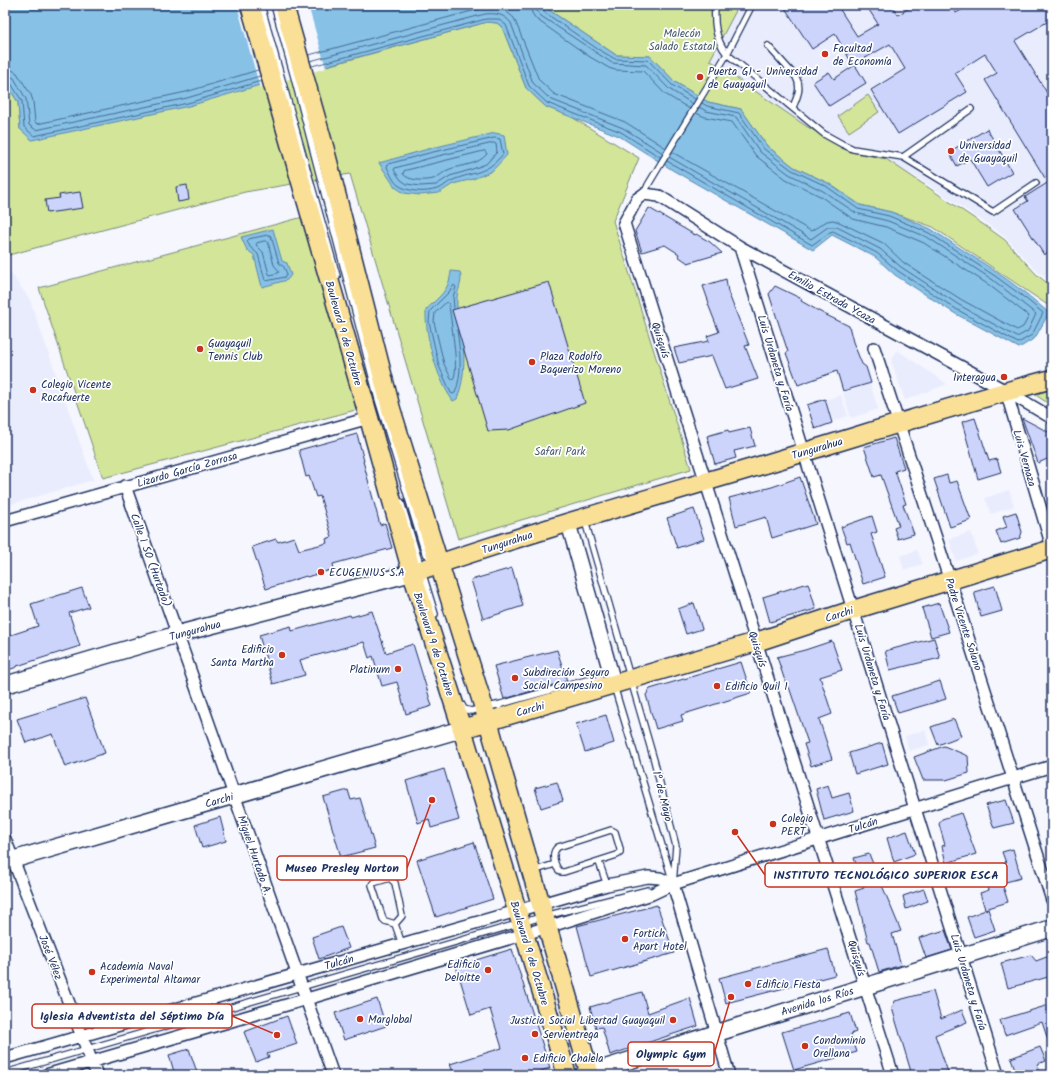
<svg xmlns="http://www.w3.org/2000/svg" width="1057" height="1080" font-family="Kalam,sans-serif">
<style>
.built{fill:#e9ecfd}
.green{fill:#d3e599;stroke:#778a7c}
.water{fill:#87c1e6;stroke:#5c87b0}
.pier{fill:#f5f6fe}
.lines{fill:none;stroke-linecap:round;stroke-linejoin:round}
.shore{stroke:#466994;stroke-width:1}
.building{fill:#cdd4fc;stroke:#1b2f5e}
.service-casing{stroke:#1b2f5e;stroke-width:8}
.minor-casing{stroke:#1b2f5e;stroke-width:14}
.tertiary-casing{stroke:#1b2f5e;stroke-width:17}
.secondary-casing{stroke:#1b2f5e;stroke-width:19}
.primary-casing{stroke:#1b2f5e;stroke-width:21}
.service{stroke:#fff;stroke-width:5.5}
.minor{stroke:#fff;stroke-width:11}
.tertiary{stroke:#fff;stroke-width:14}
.secondary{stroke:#fff;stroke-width:16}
.primary{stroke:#fadf96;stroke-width:18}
.poi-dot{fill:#c8321e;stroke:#fff;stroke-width:1.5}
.labels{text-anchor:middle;stroke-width:3.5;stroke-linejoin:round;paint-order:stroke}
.park-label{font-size:11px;fill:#495c6d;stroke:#fff}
.poi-label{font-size:11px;fill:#1b2f5e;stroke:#fff;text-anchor:start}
.street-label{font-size:11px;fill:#1b2f5e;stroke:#fff}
.leader{fill:none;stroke:#c8321e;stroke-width:1.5}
.callout-dot{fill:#c8321e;stroke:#fff;stroke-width:1.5}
.callout{fill:#fff;stroke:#c8321e;stroke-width:1.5}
.callout-label{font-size:12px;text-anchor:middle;font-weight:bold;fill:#1b2f5e}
</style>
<rect width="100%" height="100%" fill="#f5f6fe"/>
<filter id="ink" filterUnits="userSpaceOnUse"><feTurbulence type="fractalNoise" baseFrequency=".025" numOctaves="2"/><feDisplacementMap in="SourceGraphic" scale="8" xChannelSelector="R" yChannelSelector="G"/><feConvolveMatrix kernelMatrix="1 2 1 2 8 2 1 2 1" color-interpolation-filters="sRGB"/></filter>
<g filter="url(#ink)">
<path class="built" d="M562 5H1052V280L1039 273 1002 234 915 176 883 165 815 136Z
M5 265 30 300 93 480 5 506Z
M897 350 947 384 905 400 891 361Z
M870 384 878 409 851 418 843 393Z
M841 395 848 416 833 421 826 400Z
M1009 490 1014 506 991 514 985 498Z
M971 532 978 554 956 561 949 539Z
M917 550 923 564 904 570 900 556Z
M925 730 929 745 909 751 905 736Z"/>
<path class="green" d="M545 5H739L710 60 806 126 852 152 886 159 984 225 1005 240 1036 274 1052 287V308L933 227 891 212 860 205 828 183 794 167 767 146 741 109 708 102 675 82 650 56 616 55 546 8Z
M487 22 497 23 502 27 526 88 546 107 570 116 639 158 613 221 691 469 458 539 350 174 245 192 5 256V82L18 102 20 129 174 108Z
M868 95 879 112 849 132 838 116Z
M303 217 359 409 103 478 39 288Z
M1052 390V406L1034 394Z"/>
<path class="water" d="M5 5H545L546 8 616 55 650 56 675 82 708 102 741 109 767 146 794 167 828 183 860 205 891 212 931 229 998 273 1028 295 1049 313 1035 338 1019 348 954 313 895 275 875 257 832 235 813 250 674 171 619 136 546 107 526 88 502 27 497 23 487 22 321 67 189 106 32 140 20 129 18 102 5 82Z
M495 133 504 135 507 155 492 171 473 179 453 184 439 193 420 195 404 193 395 187 379 163 428 149Z
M273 229 282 261 287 263 291 275 287 280 262 287 254 255 247 250 241 237Z
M451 271 460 272C463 282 458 288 457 297 456 307 459 318 461 328 465 353 466 375 457 399L453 401C437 379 425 337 426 310 439 296 449 292 451 271Z"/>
<path class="pier" d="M237 5H308L326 68 260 88Z"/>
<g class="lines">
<path class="shore" d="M530 5 532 13 536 19 590 57 609 68 615 70 643 71 665 94 690 109
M536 5 537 11 541 16 612 63 646 65 669 89 693 104
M541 5 544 12 596 48 615 59 648 60 672 85 695 99
M309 55 483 8H502L514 18 539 80 554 94 625 122 666 148
M310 61 485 14C496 13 504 14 511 23L533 83 550 99 623 128 663 153
M312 66 486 19H498L506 25 529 86 547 103 621 132 660 157
M5 69 12 70 17 73 31 95 33 101 35 122 37 124 186 92 258 70
M5 75 10 76 14 78 26 99 29 125 36 130 187 98 260 76
M5 80 10 82 22 101 24 127 34 136 188 103 261 81
M495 138 500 139 503 154C486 175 475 171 453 180 447 182 443 188 437 189 425 193 408 192 398 185 393 181 390 173 387 167L388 164 429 153Z
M494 143 496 144 497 152 486 164 470 170 450 176 436 185 420 186 407 184 401 180 394 170 395 168 430 158Z
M485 151 487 154C478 165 462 165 450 169 444 171 439 177 433 179 424 181 409 181 403 174L404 171Z
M672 152 811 231 827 221 833 220 839 222 883 243 904 263 962 300 1017 330 1023 327 1029 316 989 285 924 243 886 227 853 219 820 196 786 179 756 156 732 122 705 117 696 113
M669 157 811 239 828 227H837L880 249 901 267 959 305 1017 337 1028 331 1036 314 993 280 927 237 888 221 856 213 823 191 789 174 760 152 736 117 706 111 699 107
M667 161 812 245 830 232 833 231 877 253 898 271 956 309 1018 343 1032 335 1043 313 1025 298 995 276 929 233 889 216 858 209 826 186 792 170 764 149 739 113 707 106 702 103
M269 235 271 236 279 263 284 267 287 274 285 277 266 281 265 280 258 254 250 247 247 241 249 239Z
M265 241 268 242 274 265 279 271 278 273 270 275 269 274 263 252 256 245 257 243Z
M447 302 449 304C450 318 460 370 453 379L451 378 444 364 434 322 435 313Z
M454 308 453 297 456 287 454 285 449 292 430 311 429 322 439 366 451 393 453 394 455 393C463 373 460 351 457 330"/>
</g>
<path class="building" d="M783 5H837L857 36 878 24 866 5H892L898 15 914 5H951L956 13 970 5H1048L1052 12V19L1015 41 1052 101V173L1045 178 985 80 997 73 985 54 955 73 967 92 898 134 871 90 905 69 890 44 853 65 835 34 812 49Z
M855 65 866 83 829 106 813 82 829 72 834 79Z
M987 129 1012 172 987 187 970 159 957 166 949 152Z
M1052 180V250L1044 255 1015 209 1028 201 1025 197Z
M187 185 189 200 178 202 176 187Z
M80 192 83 208 47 213 45 200 60 198 59 195Z
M649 208 695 235 696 234 710 242 722 253 688 263 678 256 679 254 665 245 642 252 635 231Z
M726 279 728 292 749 345 745 346 758 379 725 389 712 356 679 363 674 348 709 341 707 336 719 332 708 304 709 303 703 286Z
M549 282 585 403 509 430 488 431 452 310Z
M775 286 802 299 801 301 824 314 849 326 853 342 862 364 866 367 871 383 843 391 837 371 798 385 786 353 788 352 769 294Z
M825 399 832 423 815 429 807 405Z
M975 418 989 461 997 459 1001 472 978 479 962 422Z
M1022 418 1052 434V457L1038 463Z
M750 428 755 446 734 451 736 458 715 464 707 436 728 430 729 433Z
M357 434 364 461H363L380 525 385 523 392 548 333 564 334 569 307 577 306 576 266 589 252 547 276 539 278 542 294 537 299 550 327 543 326 539 332 537 320 496 316 497 309 476 306 477 299 450Z
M894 438 904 468 895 471 906 504 903 505 914 534 898 539 894 528 899 526 881 475 874 477 864 447Z
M947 475 949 483 957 481 971 520 950 527 934 479Z
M800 477 816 524 772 538 766 517 736 526 729 498 772 487Z
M694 509 704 539 677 548 667 518Z
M1016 512 1022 532 1020 538 1001 544 996 531 1007 527 1003 516Z
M872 516 877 532 871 534 885 577 863 584 850 542 847 543 841 527Z
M512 568 523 606 483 619 471 580Z
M808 583 816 609 770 622 763 597Z
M995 586 1002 611 981 617 974 592Z
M82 588 89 607 69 613 80 646 17 666V667L5 671V637L38 626 31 604Z
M694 603 702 629 686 634 678 609Z
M939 603 949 632 931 637 922 608Z
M372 611 386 653 413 644 432 706 406 714 397 682 382 686 373 656 369 658 364 642 300 660 305 675 273 684 259 635 291 626 292 631 350 615 351 617Z
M934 638 940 658 890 670 885 651Z
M832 641 842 670 820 677 832 714 819 719 832 759 811 766 804 744 808 743 789 687H787L777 657 805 650Z
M557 650 567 681 504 699 494 666Z
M741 662 751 693 681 715 683 721 656 729 646 695 650 689Z
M940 681 946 699 898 713 892 696Z
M85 698 105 753 65 767 53 734 26 743 17 719Z
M606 715 614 743 585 752 576 724Z
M954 719 961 736 938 745 931 727Z
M882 743 888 764 855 774 849 753Z
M944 746 968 756 969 773 946 780H923L914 757Z
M444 769 459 820 431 828 429 819 418 823 406 781Z
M557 782 563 801 541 808 535 788Z
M828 785 832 798 849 793 854 811 824 820 816 789Z
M348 790 351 800 360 798 375 848 341 857 323 797Z
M1006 800 1014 823 994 828 986 805Z
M961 813 976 854 946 863 942 846 945 845 939 824 942 819Z
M220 817 226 841 202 848 195 825Z
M907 831 915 854 894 862 887 838Z
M474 842 493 899 436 917 417 860Z
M1013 849 1021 878 1002 883 1008 902 985 909 980 893 989 890 983 869 1006 863 1002 852Z
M869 854 901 931 892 934 901 965 879 972 870 942H868L855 891 864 888 854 858Z
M924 889 928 901 906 909 903 896Z
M657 905 674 953 591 977 577 926Z
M988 909 995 930 974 937 967 917Z
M341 927 349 948 319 959 312 937Z
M945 930 952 950 926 958 919 938Z
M512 949 550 1068 528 1075H454L450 1064 502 1048 490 1009 471 1015 456 966Z
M828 949 835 975 726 1003 719 978Z
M1031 955 1036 961 1052 955V976L1008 988 1001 963Z
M933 991 941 1019 962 1010 967 1022 935 1035 949 1075H912L892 1008 895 1001Z
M642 992 648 1013 690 998 698 1026 610 1055 602 1027 596 1028 590 1007Z
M377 999 386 1026 344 1040 335 1013Z
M1052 1004V1045L1050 1046 1042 1022 1005 1035 1000 1020Z
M850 1013 856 1032 851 1034 857 1052 794 1070 782 1032Z
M287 1016 297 1044 267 1054 269 1057 256 1062 244 1032Z
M1040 1047 1046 1061 1037 1064 1041 1075H1017L1011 1058Z
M189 1049 198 1075H175L169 1055Z"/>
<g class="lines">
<g class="service-casing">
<path id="service" d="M261 5 337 276
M274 5 294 77 378 399 425 553 432 559
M752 5 727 54 824 134 842 144 853 149 903 157 971 109
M768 46 796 77C802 88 797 97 793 107
M903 157 993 212 1036 183
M644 194 648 185 727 54C715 39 714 23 715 5
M401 502 435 614
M585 521 654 760 676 846 673 884
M614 686 672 879
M462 705 464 709 471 711 501 704
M499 706 501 704 587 680H602
M611 830 615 832 620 849V853L617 855 564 872H561C555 868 550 853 558 847Z
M599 862 607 885
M533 871 555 864
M390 878 395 883 402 916 395 924 385 921 383 919 372 885 373 883Z
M395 924 402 944
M5 1073 545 916 648 890"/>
</g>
<g class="minor-casing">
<path id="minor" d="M740 247 998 1075
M874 348 950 581 1052 900
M1006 391 1052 547
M125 486 333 1075
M5 521 369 418
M5 839 97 1075
M673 884 729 1075
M5 1058 607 885 648 877 660 878 673 884
M46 1075 307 999 548 927 652 894 673 884 1052 766
M893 1075 624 223 637 199 644 194 659 196 740 247 1006 391 1052 418"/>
</g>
<g class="tertiary-casing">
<path id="tertiary" d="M568 522 614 684"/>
</g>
<g class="secondary-casing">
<path id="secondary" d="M5 685 182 633 412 573
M5 862 462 729
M583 1075 1052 928"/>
</g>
<g class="primary-casing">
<path id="primary" d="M250 5 369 418 412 573 462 729 567 1075
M284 5 325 150 391 409 488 721 590 1075
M412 573C527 533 645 500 762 465 859 436 954 405 1052 379
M462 729 756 642 853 610 1052 549"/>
</g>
<use href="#service" class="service"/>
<use href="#minor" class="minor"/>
<use href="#tertiary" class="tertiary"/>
<use href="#secondary" class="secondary"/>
<use href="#primary" class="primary"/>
</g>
</g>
<g class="poi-dot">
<circle cx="825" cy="54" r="4"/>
<circle cx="700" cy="77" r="4"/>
<circle cx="951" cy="151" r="4"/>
<circle cx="200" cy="349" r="4"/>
<circle cx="532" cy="362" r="4"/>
<circle cx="1004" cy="377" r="4"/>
<circle cx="33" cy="390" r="4"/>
<circle cx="321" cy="572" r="4"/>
<circle cx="282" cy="655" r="4"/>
<circle cx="398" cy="669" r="4"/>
<circle cx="515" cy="678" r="4"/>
<circle cx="717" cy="686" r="4"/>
<circle cx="773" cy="824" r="4"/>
<circle cx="625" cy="939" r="4"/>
<circle cx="488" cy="970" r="4"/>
<circle cx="92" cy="972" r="4"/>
<circle cx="748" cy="984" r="4"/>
<circle cx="360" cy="1019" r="4"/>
<circle cx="673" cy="1020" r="4"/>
<circle cx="535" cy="1034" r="4"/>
<circle cx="805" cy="1046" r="4"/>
<circle cx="525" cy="1058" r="4"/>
</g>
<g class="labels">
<g class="park-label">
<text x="682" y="37">Malecón<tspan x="682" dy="13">Salado Estatal</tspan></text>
<text x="560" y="455">Safari Park</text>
</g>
<g class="poi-label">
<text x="833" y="52">Facultad<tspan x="833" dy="13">de Economía</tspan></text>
<text x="708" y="75">Puerta G1 - Universidad<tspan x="708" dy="13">de Guayaquil</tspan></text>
<text x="959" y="149">Universidad<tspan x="959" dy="13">de Guayaquil</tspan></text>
<text x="208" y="347">Guayaquil<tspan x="208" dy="13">Tennis Club</tspan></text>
<text x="540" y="360">Plaza Rodolfo<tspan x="540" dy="13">Baquerizo Moreno</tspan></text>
<text x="996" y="381" text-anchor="end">Interagua</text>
<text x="41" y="388">Colegio Vicente<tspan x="41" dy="13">Rocafuerte</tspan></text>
<text x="329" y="576">ECUGENIUS S.A</text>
<text x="274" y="653" text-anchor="end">Edificio<tspan x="274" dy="13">Santa Martha</tspan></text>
<text x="390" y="673" text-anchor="end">Platinum</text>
<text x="523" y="676">Subdireción Seguro<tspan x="523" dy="13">Social Campesino</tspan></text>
<text x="725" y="690">Edificio Quil 1</text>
<text x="781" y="822">Colegio<tspan x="781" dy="13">PERT</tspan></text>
<text x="633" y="937">Fortich<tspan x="633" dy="13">Apart Hotel</tspan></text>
<text x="480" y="968" text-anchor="end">Edificio<tspan x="480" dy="13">Deloitte</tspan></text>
<text x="100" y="970">Academia Naval<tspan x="100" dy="13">Experimental Altamar</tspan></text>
<text x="756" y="988">Edificio Fiesta</text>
<text x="368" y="1023">Marglobal</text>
<text x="665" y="1024" text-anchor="end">Justicia Social Libertad Guayaquil</text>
<text x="543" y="1038">Servientrega</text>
<text x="813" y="1044">Condominio<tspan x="813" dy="13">Orellana</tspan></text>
<text x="533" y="1062">Edificio Chalela</text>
</g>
<g class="street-label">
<text transform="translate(832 297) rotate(29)" y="4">Emilio Estrada Ycaza</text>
<text transform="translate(344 333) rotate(74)" y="4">Boulevard 9 de Octubre</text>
<text transform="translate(661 340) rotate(72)" y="4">Quisquís</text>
<text transform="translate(776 363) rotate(73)" y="4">Luis Urdaneta y Faría</text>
<text transform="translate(817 448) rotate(-17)" y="4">Tungurahua</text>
<text transform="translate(1025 458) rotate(74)" y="4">Luis Vernaza</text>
<text transform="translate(187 469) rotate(-16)" y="4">Lizardo García Zorrosa</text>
<text transform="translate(507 542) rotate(-18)" y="4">Tungurahua</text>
<text transform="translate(151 560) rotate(70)" y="4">Calle 1 SO (Hurtado)</text>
<text transform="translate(839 614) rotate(-18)" y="4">Carchi</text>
<text transform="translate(964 624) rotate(72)" y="4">Padre Vicente Solano</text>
<text transform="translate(195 630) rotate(-15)" y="4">Tungurahua</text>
<text transform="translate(434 644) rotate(72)" y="4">Boulevard 9 de Octubre</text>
<text transform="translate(758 649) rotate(72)" y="4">Quisquís</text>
<text transform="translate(873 672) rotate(73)" y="4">Luis Urdaneta y Faría</text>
<text transform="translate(530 709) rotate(-16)" y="4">Carchi</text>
<text transform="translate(663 796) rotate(76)" y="4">1º de Mayo</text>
<text transform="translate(219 800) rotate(-16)" y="4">Carchi</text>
<text transform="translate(863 825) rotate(-18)" y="4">Tulcán</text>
<text transform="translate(255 855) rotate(71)" y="4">Miguel Hurtado A.</text>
<text transform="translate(530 953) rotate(73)" y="4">Boulevard 9 de Octubre</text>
<text transform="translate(51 957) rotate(69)" y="4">José Vélez</text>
<text transform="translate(857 958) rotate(73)" y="4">Quisquís</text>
<text transform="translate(339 962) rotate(-16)" y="4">Tulcán</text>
<text transform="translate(969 982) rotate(73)" y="4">Luis Urdaneta y Faría</text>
<text transform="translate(817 1001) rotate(-17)" y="4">Avenida los Ríos</text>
</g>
</g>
<path class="leader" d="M432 800L407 868M735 832L765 875M277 1035L232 1016M731 997L714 1054"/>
<g class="callout-dot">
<circle cx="432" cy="800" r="4"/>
<circle cx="735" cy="832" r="4"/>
<circle cx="277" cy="1035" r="4"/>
<circle cx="731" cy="997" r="4"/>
</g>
<g class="callout">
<rect x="277" y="856" width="130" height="24" rx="4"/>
<rect x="765" y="863" width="242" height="24" rx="4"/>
<rect x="32" y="1004" width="200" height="24" rx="4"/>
<rect x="628" y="1042" width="86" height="24" rx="4"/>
</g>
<g class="callout-label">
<text x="342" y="872">Museo Presley Norton</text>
<text x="886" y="879">INSTITUTO TECNOLÓGICO SUPERIOR ESCA</text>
<text x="132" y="1020">Iglesia Adventista del Séptimo Día</text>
<text x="671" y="1058">Olympic Gym</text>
</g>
<rect width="1057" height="1080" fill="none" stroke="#fff" stroke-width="20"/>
<rect x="10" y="10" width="1037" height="1060" fill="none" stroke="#1b2f5e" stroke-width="1.5" filter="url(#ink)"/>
</svg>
